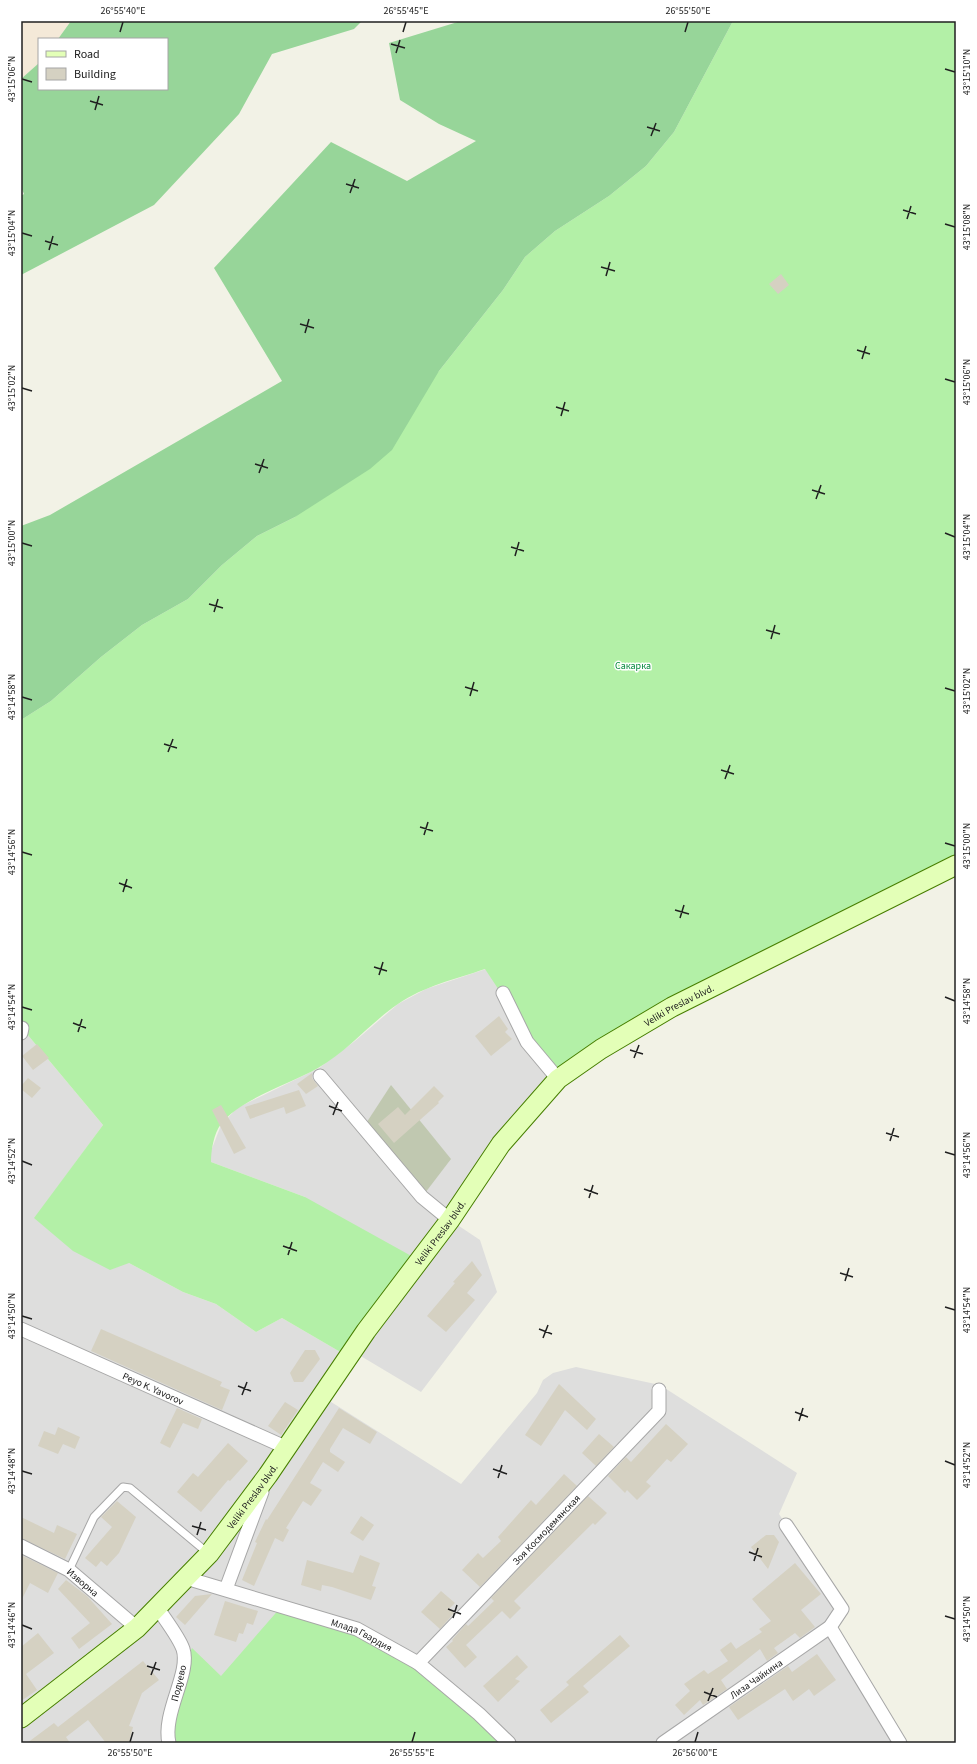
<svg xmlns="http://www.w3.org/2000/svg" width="977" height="1764" font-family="'Source Sans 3',sans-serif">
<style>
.residential{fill:#dededd}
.military{fill:#f4e9d8}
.construction{fill:#c0c8b0}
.grass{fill:#b3f0a7}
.forest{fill:#97d599}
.building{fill:#d5d1c2}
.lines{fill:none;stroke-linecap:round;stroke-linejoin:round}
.lane-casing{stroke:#a7a7a7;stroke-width:9}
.street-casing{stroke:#a7a7a7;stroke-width:15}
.secondary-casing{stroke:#477f00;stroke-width:21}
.lane{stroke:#fff;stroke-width:7}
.street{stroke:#fff;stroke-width:13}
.secondary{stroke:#e3ffb7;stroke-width:19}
.ticks{fill:none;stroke:#202020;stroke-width:1.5}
.labels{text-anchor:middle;stroke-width:3;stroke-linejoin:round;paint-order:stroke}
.park-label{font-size:10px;fill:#018739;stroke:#fff}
.street-label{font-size:10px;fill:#202020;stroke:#fff}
.neatline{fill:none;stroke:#202020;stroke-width:1.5}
.ticks-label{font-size:10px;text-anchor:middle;fill:#202020}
</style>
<rect width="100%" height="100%" fill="#f2f2e6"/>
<path class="residential" d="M486 969 558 1079 450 1220 480 1240 497 1292 421 1392 359 1355 328 1400 461 1484 537 1393 543 1380 553 1373 576 1367 660 1385 797 1473 779 1514 842 1609 830 1627 900 1743H21L22 1028 103 1125 35 1218 129 1263 183 1292 216 1304 256 1332 282 1318 342 1353 305 1197 211 1162V1151L221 1125 237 1108 319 1068 355 1041 398 1004 426 989Z"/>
<path class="military" d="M21 21H71L58 39H39V63L21 79Z"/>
<path class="construction" d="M391 1085 451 1159 422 1197 363 1128Z"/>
<path class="grass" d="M733 21H956V865L558 1079 485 969C456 979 424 986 398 1004 370 1023 348 1051 318 1068 290 1084 240 1099 221 1124 214 1133 211 1150 211 1162L305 1197 415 1258 342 1353 282 1318 256 1332 216 1304 183 1292 129 1263 110 1270 73 1251 34 1218 103 1125 22 1028 21 1033V720L51 701 101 657 142 625 188 599 222 565 257 536 295 517 439 371 503 290 525 257 555 231 609 196 646 166 674 132Z
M281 1607 357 1629 418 1663 509 1743H169L184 1665 192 1648 221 1676Z"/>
<path class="forest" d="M71 21H362L354 29 272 54 239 114 154 205 21 275V196L24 194 21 187V79L39 63V89H167V39H58Z
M461 21H733L674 132 646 166 609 196 555 231 525 257 503 290 439 371 392 450 370 469 295 517 257 536 222 565 188 599 142 625 101 657 51 701 21 720V526L50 515 282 381 214 268 331 142 407 181 476 141 439 124 400 100 389 43Z"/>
<path class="building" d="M781 274 789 285 778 294 769 284Z
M499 1016 508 1029 505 1032 512 1039 491 1056 475 1036Z
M37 1044 49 1058 33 1070 22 1056Z
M312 1073V1078L318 1086 306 1094 297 1084Z
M28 1078 41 1088 32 1098 21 1089V1086Z
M434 1086 444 1096 438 1102 439 1103 394 1143 378 1124 398 1107 405 1115Z
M299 1090 306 1106 286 1114 284 1107 250 1119 245 1107Z
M221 1105 246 1148 234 1154 212 1110Z
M472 1261 482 1275 467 1293 475 1300 446 1332 427 1316 455 1283 453 1282Z
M101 1329 222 1382 220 1386 230 1390 222 1410 91 1351Z
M305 1350H315L320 1359 303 1382H294L290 1373Z
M559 1384 596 1419 587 1430 565 1410 541 1446 525 1435Z
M285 1402 298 1410 281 1435 268 1426Z
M177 1408 202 1419 198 1429 183 1423 170 1448 160 1443Z
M339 1408 377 1432 370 1444 343 1428 330 1449V1452L345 1462 338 1472 323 1462 310 1483 322 1490 311 1506 303 1501 286 1528 289 1530 283 1542 275 1538 254 1586 242 1580 257 1543 255 1542 266 1519 267 1520Z
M666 1424 688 1444 671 1462 667 1459 646 1482 651 1486 637 1500 627 1490 625 1493 608 1476 626 1457 631 1462Z
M58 1427 80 1437 75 1449 63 1444 58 1454 38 1446 44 1431 55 1435Z
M599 1434 614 1447 596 1466 582 1453Z
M228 1443 248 1461 230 1481 228 1480 201 1512 177 1492 193 1473 198 1477Z
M564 1474 577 1486 480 1587 462 1570 478 1553 483 1558 501 1541 498 1537 531 1500 536 1505Z
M588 1496 607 1513 595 1525 593 1523 514 1601 521 1608 510 1619 502 1611 466 1645 477 1657 465 1668 446 1647 453 1641 452 1640 466 1624 468 1626 494 1601 491 1598Z
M117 1501 136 1517 119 1553 107 1566 101 1561 96 1567 85 1558 112 1527 101 1517Z
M361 1516 374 1525 363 1541 350 1533Z
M21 1517 54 1533 57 1525 77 1534 65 1559 21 1538Z
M766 1535H774L779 1542 768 1569 751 1547Z
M21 1555 58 1573 48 1593 30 1583 21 1601Z
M360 1555 380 1563 372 1586 376 1587 371 1600 332 1587 322 1585 321 1591 301 1585 307 1560 353 1573Z
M795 1563 821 1594 801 1610 815 1627 800 1638 795 1633 774 1648 778 1653 767 1661 760 1649 721 1680 727 1689 703 1705 700 1700 684 1715 675 1705 690 1691 684 1684 704 1670 708 1674 728 1661 720 1650 731 1642 736 1649 762 1632 759 1629 771 1621 752 1599Z
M66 1580 87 1596 112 1624 79 1649 71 1638 90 1623 58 1589Z
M441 1591 455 1603 449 1609 454 1613 440 1629 421 1612Z
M212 1594 185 1625 176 1617 195 1596Z
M225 1601 258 1611 253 1625 247 1623 243 1634 239 1633 236 1642 214 1635Z
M38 1633 54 1653 26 1674 37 1690 21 1701V1647Z
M620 1635 630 1646 583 1686 589 1692 551 1723 540 1710 569 1685 566 1682Z
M817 1654 836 1680 814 1696 809 1689 793 1701 785 1689 738 1720 729 1707 788 1666 792 1672Z
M517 1655 528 1667 515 1679 520 1681 498 1702 483 1686Z
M143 1661 159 1680 142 1693 129 1726 133 1727 129 1743H106L88 1720 66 1737 70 1743H27L54 1723 58 1727Z"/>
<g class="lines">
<g class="lane-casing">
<path id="lane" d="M69 1570 94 1517 123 1487 130 1488 209 1554"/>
</g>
<g class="street-casing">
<g id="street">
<path d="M503 993 527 1042 558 1079"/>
<path d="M21 1033 22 1028"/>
<path d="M320 1076 422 1197 450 1220"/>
<path id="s1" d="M21 1329 285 1447"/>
<path id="s2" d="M21 1546 69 1570 137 1628"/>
<path id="s3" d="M186 1578 357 1629 418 1663 479 1714 509 1743"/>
<path d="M226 1589 262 1492"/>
<path d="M157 1607C164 1618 179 1637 183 1649 191 1673 162 1713 169 1743"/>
<path d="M830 1627 900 1743"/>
<path id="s4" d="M418 1663 659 1411V1390"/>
<path id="s5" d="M663 1743 830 1627 842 1609 786 1525"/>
</g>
</g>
<g class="secondary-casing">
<g id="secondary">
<path id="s6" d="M21 1718 137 1628 209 1554 268 1475 366 1331 450 1220 501 1144 558 1079 601 1049 672 1007 956 865"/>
</g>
</g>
<use href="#lane" class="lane"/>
<use href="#street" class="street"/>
<use href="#secondary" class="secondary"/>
</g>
<path class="ticks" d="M120 32 123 22M403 32 406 22M685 32 688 22M391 44 405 48M396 53 400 40M945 69 955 72M22 79 32 82M90 101 103 105M95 110 99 96M647 127 660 131M651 136 656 123M346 184 359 188M350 193 355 179M903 210 916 214M907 219 911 206M945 224 955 227M22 233 32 236M45 241 58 245M49 250 53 236M601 267 615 271M606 276 610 262M300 324 314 328M305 333 309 319M857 350 870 354M862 359 866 346M945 379 955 382M22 388 32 391M556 407 569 411M561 416 565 402M255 464 268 468M259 473 264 459M812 490 825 494M816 499 821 485M945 533 955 537M22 543 32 546M511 547 524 551M515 556 519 542M209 604 223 608M214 612 218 599M766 630 780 634M771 639 775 625M465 687 478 691M945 688 955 691M470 696 474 682M22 697 32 700M164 744 177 748M168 752 173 739M721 770 734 774M725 779 730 765M420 827 433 831M424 835 428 822M945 843 955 846M22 852 32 855M119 883 132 888M123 892 127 879M675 910 689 914M680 918 684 905M374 967 387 971M379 975 383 962M945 997 955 1001M22 1007 32 1010M73 1023 86 1028M78 1032 82 1019M630 1050 643 1054M634 1058 639 1045M329 1106 342 1111M333 1115 338 1102M886 1133 899 1137M890 1141 894 1128M945 1152 955 1155M22 1161 32 1165M584 1189 598 1194M589 1198 593 1185M283 1246 297 1251M288 1255 292 1242M840 1273 853 1277M845 1281 849 1268M945 1307 955 1310M22 1316 32 1319M539 1329 552 1334M543 1338 548 1325M238 1386 251 1391M242 1395 247 1382M795 1412 808 1417M799 1421 803 1408M945 1461 955 1465M493 1469 507 1474M22 1471 32 1474M498 1478 502 1465M192 1526 206 1530M197 1535 201 1522M749 1552 762 1557M754 1561 758 1548M448 1609 461 1614M945 1616 955 1619M453 1618 457 1605M22 1625 32 1629M147 1666 160 1670M151 1675 156 1662M704 1692 717 1697M708 1701 713 1688M130 1742 133 1732M412 1742 415 1732M695 1742 698 1732"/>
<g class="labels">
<g class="park-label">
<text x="633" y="669">Сакарка</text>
</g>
<g class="street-label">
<text dy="4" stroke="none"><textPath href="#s6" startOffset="982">Veliki Preslav blvd.</textPath></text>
<text dy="4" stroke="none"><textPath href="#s6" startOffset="646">Veliki Preslav blvd.</textPath></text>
<text dy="4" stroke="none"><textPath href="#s1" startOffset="145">Peyo K. Yavorov</textPath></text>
<text dy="4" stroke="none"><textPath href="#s6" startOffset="322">Veliki Preslav blvd.</textPath></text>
<text dy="4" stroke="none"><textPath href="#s4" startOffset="185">Зоя Космодемянская</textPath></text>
<text dy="4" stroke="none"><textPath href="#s2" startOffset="72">Изворна</textPath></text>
<text dy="4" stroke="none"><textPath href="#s3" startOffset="185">Млада Гвардия</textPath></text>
<text dy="4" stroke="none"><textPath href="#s5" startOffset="113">Лиза Чайкина</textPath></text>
<text transform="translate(178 1683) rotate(-76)" y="4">Подуево</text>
</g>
</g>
<rect width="977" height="1764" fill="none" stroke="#ffffff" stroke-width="44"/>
<rect x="38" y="38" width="130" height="52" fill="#ffffff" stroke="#a6a6a6"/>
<rect x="46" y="51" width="20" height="6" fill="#e3ffb7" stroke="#a6a6a6"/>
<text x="74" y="58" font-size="12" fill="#202020">Road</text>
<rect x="46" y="68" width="20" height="12" fill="#d5d1c2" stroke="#a6a6a6"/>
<text x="74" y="78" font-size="12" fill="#202020">Building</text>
<rect x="22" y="22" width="933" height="1720" class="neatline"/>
<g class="ticks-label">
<text x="123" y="14">26°55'40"E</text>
<text x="406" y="14">26°55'45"E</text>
<text x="688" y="14">26°55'50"E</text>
<text transform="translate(966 72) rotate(-90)" y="4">43°15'10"N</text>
<text transform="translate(11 79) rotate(-90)" y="4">43°15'06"N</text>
<text transform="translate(966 227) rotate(-90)" y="4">43°15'08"N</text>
<text transform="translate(11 233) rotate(-90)" y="4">43°15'04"N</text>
<text transform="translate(966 382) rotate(-90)" y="4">43°15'06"N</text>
<text transform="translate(11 388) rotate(-90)" y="4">43°15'02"N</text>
<text transform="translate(966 537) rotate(-90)" y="4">43°15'04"N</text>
<text transform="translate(11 543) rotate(-90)" y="4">43°15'00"N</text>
<text transform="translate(966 691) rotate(-90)" y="4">43°15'02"N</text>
<text transform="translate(11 697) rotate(-90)" y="4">43°14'58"N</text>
<text transform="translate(966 846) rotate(-90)" y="4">43°15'00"N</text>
<text transform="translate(11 852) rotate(-90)" y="4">43°14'56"N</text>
<text transform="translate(966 1001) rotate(-90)" y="4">43°14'58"N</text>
<text transform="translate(11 1007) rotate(-90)" y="4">43°14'54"N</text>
<text transform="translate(966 1155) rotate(-90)" y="4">43°14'56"N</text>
<text transform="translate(11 1161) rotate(-90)" y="4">43°14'52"N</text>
<text transform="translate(966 1310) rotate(-90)" y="4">43°14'54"N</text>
<text transform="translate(11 1316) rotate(-90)" y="4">43°14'50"N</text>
<text transform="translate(966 1465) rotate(-90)" y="4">43°14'52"N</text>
<text transform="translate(11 1471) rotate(-90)" y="4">43°14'48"N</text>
<text transform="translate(966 1619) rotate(-90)" y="4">43°14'50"N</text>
<text transform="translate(11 1625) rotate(-90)" y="4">43°14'46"N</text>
<text x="130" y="1756">26°55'50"E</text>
<text x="412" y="1756">26°55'55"E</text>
<text x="695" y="1756">26°56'00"E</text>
</g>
</svg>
